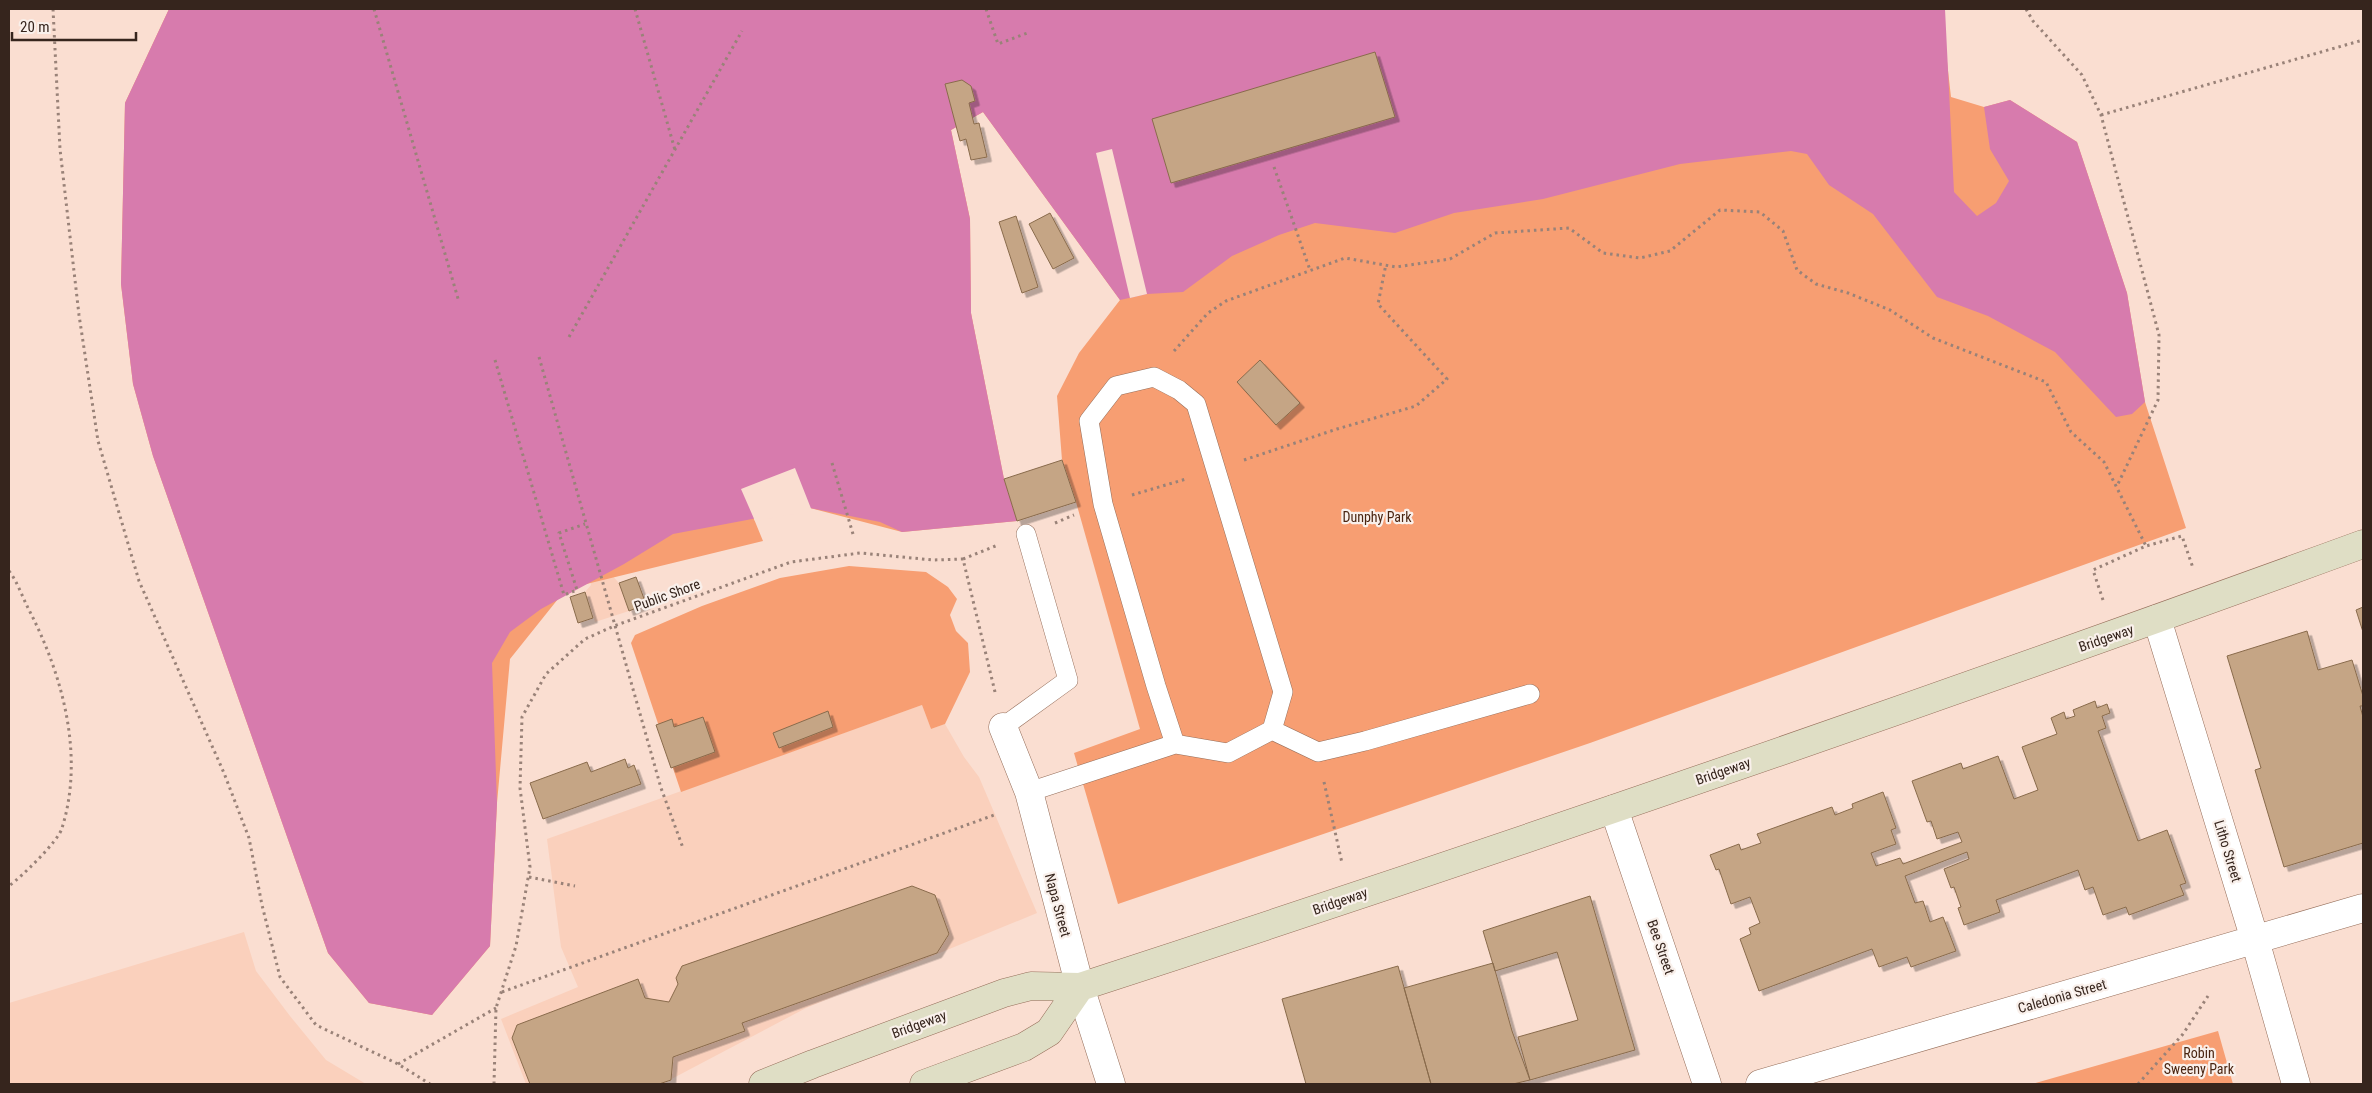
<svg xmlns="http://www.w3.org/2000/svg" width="2372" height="1093" font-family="'Roboto Condensed',sans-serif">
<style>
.built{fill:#fad0bc}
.green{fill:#f79e72}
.water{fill:#d77bad}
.pier{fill:#faded1}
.building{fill:#c5a585;stroke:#896b4c;filter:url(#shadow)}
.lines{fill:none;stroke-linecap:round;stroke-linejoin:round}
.service-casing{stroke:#956e5a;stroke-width:20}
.minor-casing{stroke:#956e5a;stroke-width:29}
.secondary-casing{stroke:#956e5a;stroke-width:29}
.path{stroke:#998278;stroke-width:3;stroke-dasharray:2.5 4;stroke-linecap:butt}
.service{stroke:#fff;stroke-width:19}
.minor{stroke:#fff;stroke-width:28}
.secondary{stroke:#dfdec5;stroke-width:28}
.labels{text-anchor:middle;stroke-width:4.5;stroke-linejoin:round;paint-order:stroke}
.park-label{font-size:14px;fill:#4a2511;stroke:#f9f0eb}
.street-label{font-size:14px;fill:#36251d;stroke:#f9f0eb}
</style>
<defs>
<filter id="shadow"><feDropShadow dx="4.5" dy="4.5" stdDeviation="0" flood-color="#0004"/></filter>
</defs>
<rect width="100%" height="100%" fill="#faded1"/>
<path class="built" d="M580 541 619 583 629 611 595 622 585 592 591 585Z
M922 705 931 729 945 724 964 757 979 777 1037 913 806 1008 662 1084H526L501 1019 578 987 561 947 547 839Z
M244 932 256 971 290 1016 326 1060 366 1084H9V1003Z"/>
<path class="green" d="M169 9 870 106 1764 73 1944 232 1941 9 1951 97 1984 107 2010 100 2077 142 2127 293 2145 402 2186 528 1590 743 1118 904 1074 753 1140 729 1076 502 1062 460 1057 396 1079 353 1120 300 983 112 951 130 970 219 971 313 1004 479 1017 521 902 532 810 508 747 502 763 541 566 589 510 659 497 803 490 946 432 1015 369 1003 328 953 153 456 133 384 121 284 125 103Z
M849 566 926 572 948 587 957 599 950 615 956 631 968 643 970 672 945 724 931 729 922 705 681 792 631 643 635 635 702 606 780 578Z
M2218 1031 2233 1084H2032Z"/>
<path class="water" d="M169 9H1945L1954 192 1977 216 1996 203 2009 181 1990 149 1984 107 2010 100 2077 142 2127 293 2145 402 2132 414 2116 417 2055 352 1988 316 1937 297 1873 214 1829 185 1807 154 1791 151 1680 164 1543 199 1454 213 1395 233 1315 223 1279 235 1232 256 1183 292 1147 294 1120 300 983 112 951 130 970 219 971 313 1004 479 1017 521 902 532 880 522 810 508 673 534 624 564 541 609 510 632 492 663 497 803 490 946 432 1015 369 1003 328 953 153 456 133 384 121 284 125 103Z"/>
<path class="pier" d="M1112 149 1147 294 1130 298 1096 153Z
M795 468 812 511 755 521 741 489Z"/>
<path class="building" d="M1375 52 1395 117 1171 183 1152 119Z
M962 80 971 86 975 101 969 103 974 124 979 123 987 157 971 160 966 139 960 141 945 84Z
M1050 213 1074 258 1053 269 1029 224Z
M1016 216 1038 287 1022 293 999 222Z
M1260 360 1300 403 1276 425 1237 382Z
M1062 460 1076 502 1017 521 1004 479Z
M636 577 646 604 629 611 619 583Z
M585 592 593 618 578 623 570 597Z
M2363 607V632L2356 610Z
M2307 631 2318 670 2352 660 2363 696V706H2360L2363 717V843L2284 867 2255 770 2261 768 2227 656Z
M2095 701 2097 708 2107 704 2110 713 2102 716 2106 728 2098 731 2138 841 2167 830 2186 883 2180 885 2184 895 2129 915 2126 907 2103 915 2093 887 2085 890 2078 870 1996 900 2000 912 1964 925 1958 908 1961 907 1954 887 1951 888 1944 869 1969 859 1967 852 1905 876 1915 903 1923 901 1930 922 1943 917 1956 951 1911 967 1907 957 1879 967 1872 949 1759 991 1740 939 1751 934 1749 928 1760 923 1750 897 1731 904 1719 869 1716 870 1710 855 1739 844 1741 850 1761 843 1757 834 1832 807 1835 815 1853 808 1852 804 1883 792 1896 828 1891 830 1896 844 1871 853 1876 866 1900 858 1903 864 1962 842 1958 832 1937 839 1931 821 1927 822 1912 781 1961 763 1963 769 1998 756 2014 799 2038 790 2022 747 2057 734 2051 718 2064 712 2066 719 2075 716 2073 710Z
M828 711 833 727 779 748 773 733Z
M703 717 715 752 671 768 656 725 672 719 674 727Z
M625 759 628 768 634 765 641 784 543 819 530 783 587 762 591 772Z
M912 886 935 895 949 934 937 953 742 1023 745 1031 673 1057 671 1080 659 1084H530L512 1038 517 1025 638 979 645 998 669 1002 678 984 676 978 682 966Z
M1590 896 1635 1050 1530 1080 1518 1037 1578 1020 1557 952 1495 971 1483 931Z
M1493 963 1512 1031 1530 1080 1513 1084H1431L1404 988Z
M1398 966 1431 1084H1306L1282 999Z"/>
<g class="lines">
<g class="service-casing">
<path id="service" d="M1154 377 1179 390 1196 404 1283 692 1272 730 1228 753 1175 744 1156 686 1103 504 1089 421 1116 386Z
M1003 727 1068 680 1026 534
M1272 730 1318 752 1365 741 1530 694
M1029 792 1175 744"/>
</g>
<g class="minor-casing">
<path id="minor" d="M2157 619 2255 940 2296 1084
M1003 727 1029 792 1080 987 1111 1084
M1614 809 1707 1084
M1760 1084 2363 908"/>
</g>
<g class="secondary-casing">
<path id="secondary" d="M763 1084 813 1064 1004 993 1031 986 1080 987C1510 847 1938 699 2363 544
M924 1084 1024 1047 1049 1032 1080 987"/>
</g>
<path class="path" d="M53 9 60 149 79 315 98 441 139 581 224 773 249 838 262 905 280 977 316 1025 398 1064 430 1084
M374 9 459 302
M635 9 675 150
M986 9 998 44 1030 32
M2026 9 2033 21 2082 75 2101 115 2159 335 2158 400 2117 486
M2101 115 2363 40
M1274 167 1310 270
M569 337 742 31
M1174 351 1208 313 1226 301 1345 258 1396 267 1450 259 1495 233 1569 228 1603 253 1640 258 1670 251 1720 210 1760 212 1783 231 1797 270 1816 284 1848 293 1890 310 1933 338 2046 382 2071 432 2104 462 2146 546
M539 357 661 788 683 848
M495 360 564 595 577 590 559 533 585 524
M1244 460 1337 429 1416 406 1447 379 1378 304 1386 264
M832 463 853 534
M1132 495 1186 479
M1055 523 1074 515
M963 559 998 545
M9 571C17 581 22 596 28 608 62 673 85 755 62 828 58 842 21 877 9 886
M2103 600 2093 570 2146 546 2182 536 2193 568
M1324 782 1342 863
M529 877 575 886
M502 992 997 814
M398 1064 496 1008
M494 1084 496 1008 516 946 530 867 520 788 522 717 546 674 585 639 614 626 791 562 860 553 933 560 963 559 995 692
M2138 1084 2183 1034 2208 996"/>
<use href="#service" class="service"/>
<use href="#minor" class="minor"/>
<use href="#secondary" class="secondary"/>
</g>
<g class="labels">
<g class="park-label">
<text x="1377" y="522">Dunphy Park</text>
<text x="2199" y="1058">Robin<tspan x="2199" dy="16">Sweeny Park</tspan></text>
</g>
<g class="street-label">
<text transform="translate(667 595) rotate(-20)" y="5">Public Shore</text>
<text transform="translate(2106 638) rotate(-19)" y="5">Bridgeway</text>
<text transform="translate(1723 771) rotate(-19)" y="5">Bridgeway</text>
<text transform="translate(2228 851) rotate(73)" y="5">Litho Street</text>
<text transform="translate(1340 901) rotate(-19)" y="5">Bridgeway</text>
<text transform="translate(1058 905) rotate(75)" y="5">Napa Street</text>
<text transform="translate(1661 947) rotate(71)" y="5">Bee Street</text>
<text transform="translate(2062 996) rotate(-16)" y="5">Caledonia Street</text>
<text transform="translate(919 1024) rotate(-20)" y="5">Bridgeway</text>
</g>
</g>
<rect width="2372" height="1093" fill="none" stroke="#36251d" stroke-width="20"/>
<path d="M12 32v8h124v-8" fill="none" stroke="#36251d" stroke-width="2.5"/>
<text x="20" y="32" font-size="15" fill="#36251d" stroke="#f9f0eb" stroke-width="4" paint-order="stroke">20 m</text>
</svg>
